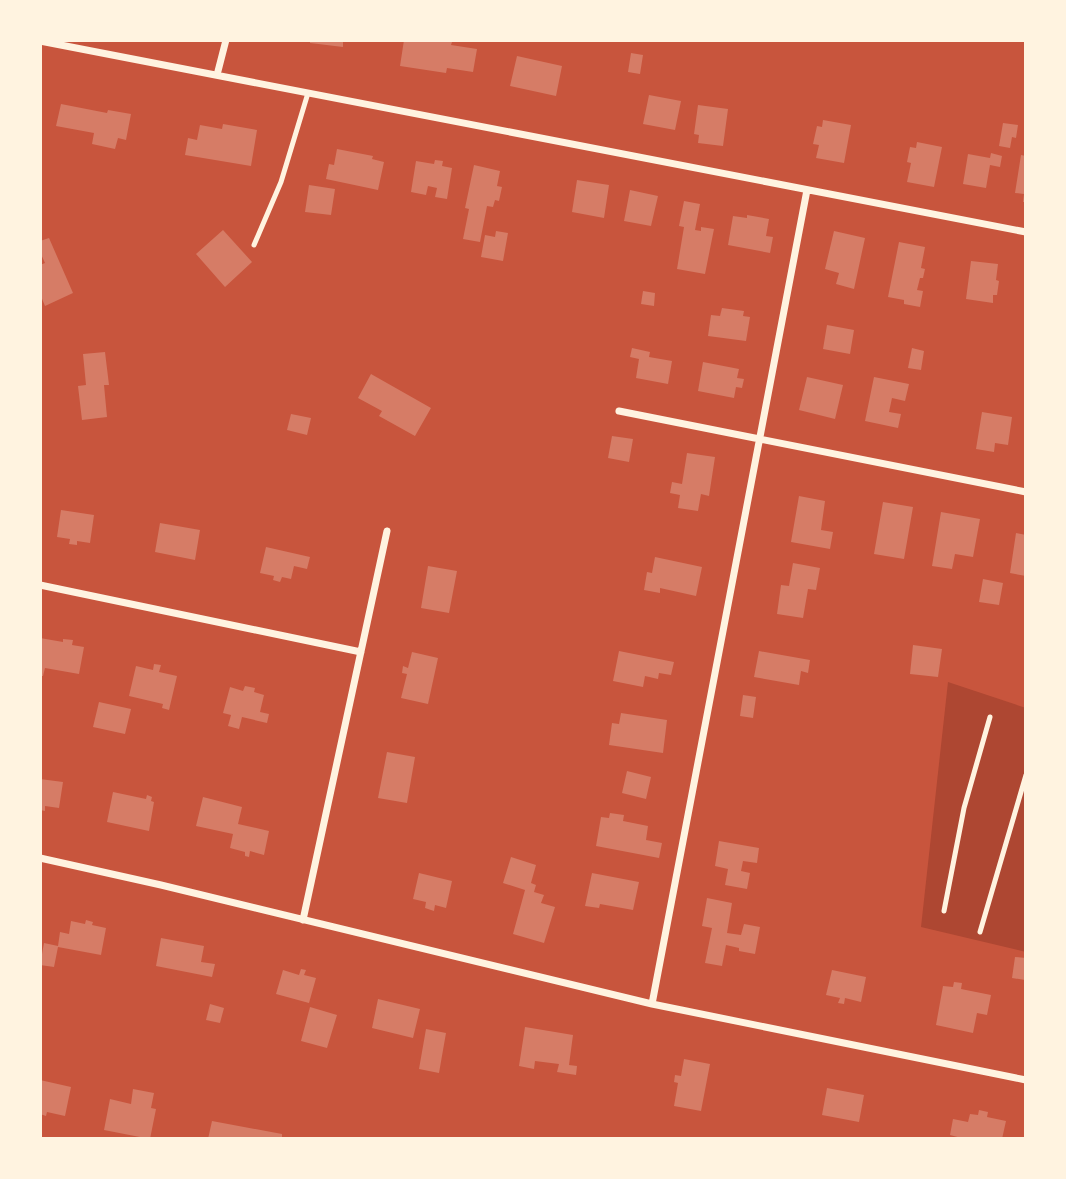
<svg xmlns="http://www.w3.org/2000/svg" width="1066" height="1179" font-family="'Exo 2',sans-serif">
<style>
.green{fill:#ae4732}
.building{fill:#d67c66}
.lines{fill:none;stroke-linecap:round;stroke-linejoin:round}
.service{stroke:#fff3e0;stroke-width:5}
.minor{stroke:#fff3e0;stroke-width:7}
</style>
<rect width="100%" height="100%" fill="#c8553d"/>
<path class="green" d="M948 682 1026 708V952L921 927Z"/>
<path class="building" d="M310 40H343V47L310 43Z
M404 40H443L452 42 451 45 477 49 473 72 447 68 446 73 400 66Z
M631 53 643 55 640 74 628 72Z
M517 56 562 66 556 96 510 86Z
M649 95 681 101 675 130 643 124Z
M61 104 107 113 108 110 131 114 126 140 118 138 115 149 92 144 94 133 56 126Z
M698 105 728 109 723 146 698 143 699 135 694 134Z
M823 120 851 125 844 163 816 158 819 145 813 144 817 126 822 127Z
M1003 123 1018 125 1016 138 1012 137 1010 148 999 146Z
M223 124 257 130 251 166 185 155 188 138 197 140 200 125 222 129Z
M917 142 942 147 934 187 907 182 911 163 907 162 910 147 916 148Z
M337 149 373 156 372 159 384 162 378 190 326 179 329 164 334 165Z
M991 153 1002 156 1000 167 990 165 986 188 963 184 968 154 990 158Z
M1021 155 1026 156V202H1023L1024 194 1015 193Z
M435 160 443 161 442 166 452 168 447 199 435 197 437 188 428 186 426 195 411 192 416 161 434 164Z
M474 165 500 171 497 186 502 187 499 201 495 200 493 207 487 206 480 242 463 239 469 209 465 208Z
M577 180 609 185 604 218 572 212Z
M309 185 335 189 331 215 305 212Z
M630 190 658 196 651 226 624 221Z
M684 201 700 204 695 230 701 231V227L714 229 705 274 677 269 684 227 679 226Z
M747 215 769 219 766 236 773 237 770 253 728 245 733 216 747 218Z
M223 230 252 262 225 287 196 254Z
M496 231 508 233 503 261 481 257 485 235 495 237Z
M834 231 865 238 854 289 836 284 839 273 825 269Z
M49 238 73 293 45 306 40 294V265L45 263 40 252V241Z
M899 242 925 247 921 268 925 269 923 278H920L917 290 923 291 920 307 904 304V300L888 297Z
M971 261 998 264 996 280 999 281 997 295H993V303L966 299Z
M643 291 655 293 654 306 641 304Z
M722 308 744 311 743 316 750 317 746 341 708 336 711 315 720 316Z
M827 325 854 330 850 354 823 349Z
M632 348 650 352 649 357 672 361 668 384 636 378 639 359 630 357Z
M912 348 924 351 921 370 908 368Z
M105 352 109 385H104L107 417 82 420 78 386 86 385 83 354Z
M703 362 739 369 737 378 744 379 742 388 736 387 734 398 698 391Z
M371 374 431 408 415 436 379 416 382 411 358 398Z
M807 377 843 385 835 419 799 410Z
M874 377 909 384 905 401 892 398 889 412 901 414 898 428 865 421Z
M982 412 1012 417 1008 445 995 443 994 452 976 449Z
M291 414 311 418 307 435 287 430Z
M612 436 633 439 629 462 608 458Z
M687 453 715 457 709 496 701 494 698 511 678 508 680 495 670 493 672 482 682 484Z
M799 496 825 501 821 530 833 532 830 549 791 542Z
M883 502 913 507 904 559 874 554Z
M61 510 94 515 90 543 77 541V545L69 544 70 539 57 537Z
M941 512 980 519 973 557 955 554 952 569 932 566Z
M160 523 200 530 195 560 155 552Z
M1016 533 1026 535V576L1010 573Z
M266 547 310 557 307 569 294 566 291 579 282 577 280 582 273 580 274 576 260 573Z
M655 557 702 567 696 596 660 588V593L644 590 647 572 652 573Z
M793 563 820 568 816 590 808 589 803 618 777 614 781 585 789 586Z
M428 566 457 571 449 613 421 608Z
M983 579 1003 583 999 605 979 602Z
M40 638 63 642V639L73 640 72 645 84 647 79 674 45 668 43 676H40Z
M913 645 942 649 938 677 910 674Z
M619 651 674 662 671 675 659 673 658 679 645 676 643 687 613 681Z
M759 651 810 660 808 673 801 671 799 685 754 677Z
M412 652 438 658 428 704 401 698 407 674 402 673 403 666 408 668Z
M154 664 161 665 159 672 177 676 169 710 162 708 163 704 129 696 136 666 153 670Z
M245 686 255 688 254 692 264 695 260 712 269 714 267 723 242 717 239 729 228 726 231 715 223 713 230 687 243 691Z
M743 695 756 697 753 718 740 716Z
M99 702 131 709 125 734 93 727Z
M621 713 667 720 663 753 609 745 612 723 619 724Z
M387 752 415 757 407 803 378 798Z
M627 771 651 777 646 799 622 793Z
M40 779 63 782 59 808 45 806V811L40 810Z
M113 792 146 799 147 795 152 797 151 801 154 802 149 831 107 822Z
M203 797 242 807 238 824 269 831 264 855 250 851 249 857 245 856V852L230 848 233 834 196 826Z
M610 813 624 815 623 821 648 826 646 840 662 843 659 858 596 846 601 817 609 818Z
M719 841 759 848 757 863 743 861 741 871 750 873 747 889 725 885 728 869 715 866Z
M511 857 536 865 531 883 536 885 534 892 544 895 541 903 555 907 544 943 513 934 525 890 503 883Z
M419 873 452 881 446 908 435 905 434 911 425 908 426 902 413 899Z
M592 873 639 882 633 910 600 904 599 908 585 906Z
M707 898 732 903 727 933 741 935 744 924 760 927 755 954 739 951V948L726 945 722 966 705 963 712 928 702 926Z
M86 920 93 922 92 925 106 928 101 955 58 947 54 967 40 965 44 943 58 946 60 932 69 934 71 921 85 924Z
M161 938 204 946 201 962 215 964 212 977 156 966Z
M1015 957 1026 958 1025 980 1012 978Z
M301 969 306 970 304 975 316 978 309 1003 276 994 283 970 299 975Z
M832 970 866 977 861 1002 845 998 844 1004 838 1003 840 998 826 995Z
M954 982 962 983 961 989 991 995 987 1015 977 1013 973 1033 936 1025 943 986 953 987Z
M378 999 420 1009 413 1038 372 1028Z
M210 1004 224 1008 220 1023 206 1020Z
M310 1007 337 1015 327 1048 301 1041Z
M525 1027 573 1035 569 1065 577 1066 576 1075 557 1072 559 1064 535 1061 534 1069 519 1066Z
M426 1029 446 1033 439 1073 419 1069Z
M684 1059 710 1064 701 1111 674 1106 678 1083 674 1082 675 1075 681 1076Z
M40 1080 71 1087 65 1116 47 1112 46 1116 40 1114Z
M827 1088 864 1095 859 1122 822 1115Z
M133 1089 154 1093 151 1108 156 1109 150 1139 104 1130 110 1099 131 1104Z
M979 1110 988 1112 987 1117 1006 1121 1002 1139H965L950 1135 953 1119 968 1122 970 1114 978 1115Z
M212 1121 282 1134V1139H208Z"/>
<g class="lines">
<path class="service" d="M254 245 281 182 308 93
M944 911 964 808 990 717
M980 932 1026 775"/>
<path class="minor" d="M40 41 1026 232
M217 75 226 40
M619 411 1026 492
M40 585 361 652
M40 858 161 885 652 1004 1026 1080
M303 920 387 531
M652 1004 807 190"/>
</g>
<rect width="1066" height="1179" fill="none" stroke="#fff3e0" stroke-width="84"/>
</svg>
